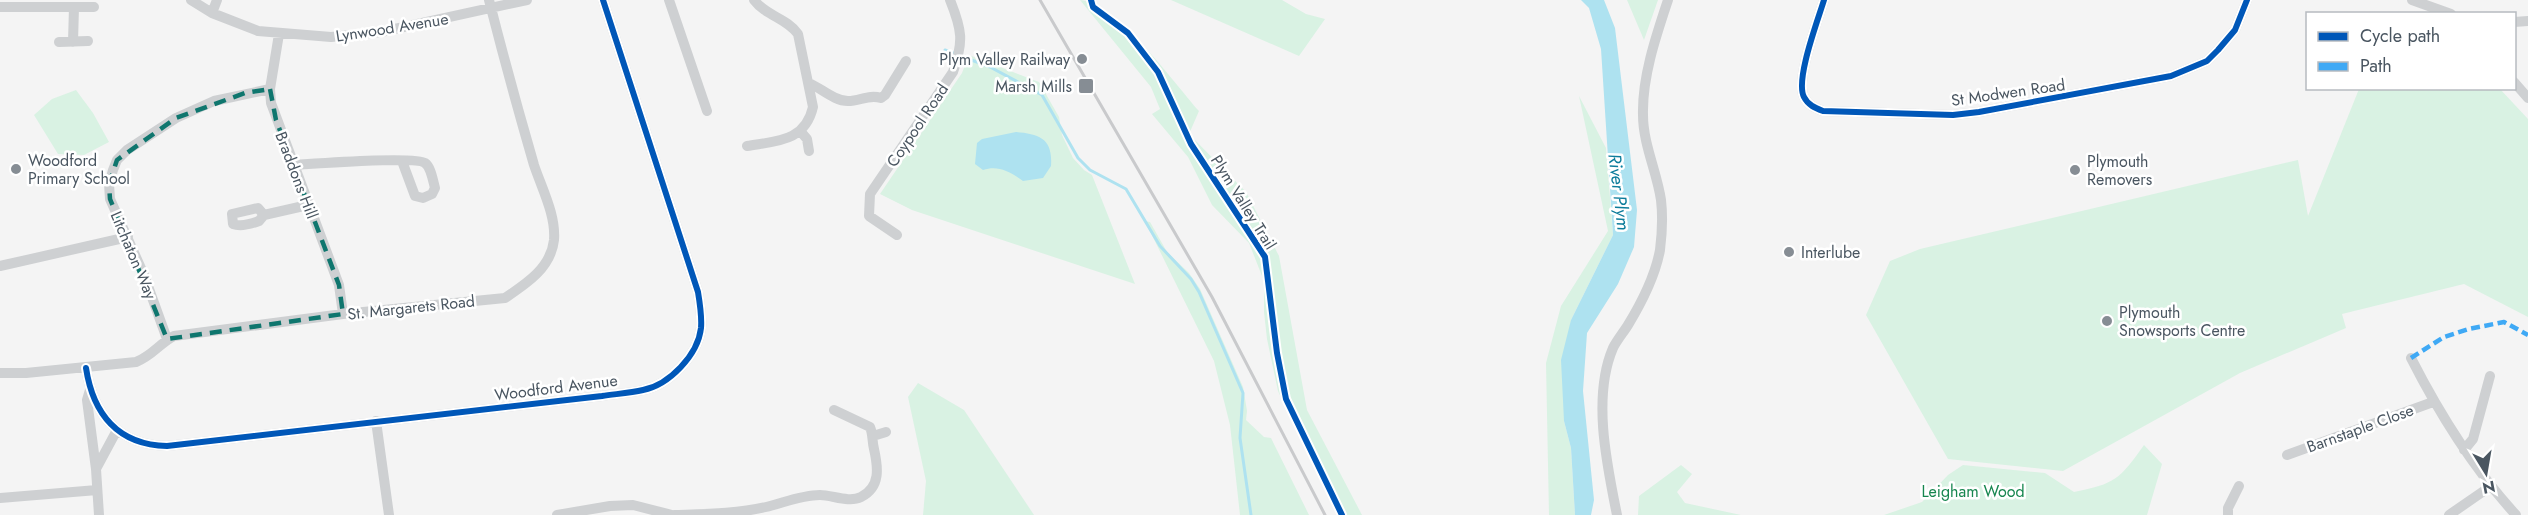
<svg xmlns="http://www.w3.org/2000/svg" width="2528" height="515" font-family="Jost,sans-serif">
<style>
.green{fill:#d9f2e3}
.water{fill:#aee2f0}
.lines{fill:none;stroke-linecap:round;stroke-linejoin:round}
.stream{stroke:#aee2f0;stroke-width:3}
.minor{stroke:#ced0d2;stroke-width:10}
.rail{stroke:#c9cacc;stroke-width:3}
.quiet{stroke:#3fa9f5;stroke-width:4.5;stroke-dasharray:9 4.5;stroke-linecap:butt}
.cycleway-casing{stroke:#fff;stroke-width:10}
.cycleway{stroke:#0057b8;stroke-width:6}
.marked{fill:none;stroke:#0f766e;stroke-width:4.5;stroke-dasharray:12 8;stroke-linejoin:round}
.poi-dot{fill:#868d94;stroke:#fff;stroke-width:2}
.labels{text-anchor:middle;stroke-width:5;stroke-linejoin:round;paint-order:stroke}
.street-label{font-size:16px;fill:#4a5661;stroke:#fff}
.poi-label{font-size:16px;fill:#4a5661;stroke:#fff;text-anchor:start}
.park-label{font-size:16px;fill:#17864f;stroke:#fff}
.water-label{font-size:18px;font-style:italic;fill:#0c7c9b;stroke:#fff}
</style>
<rect width="100%" height="100%" fill="#f4f4f4"/>
<path class="green" d="M1080 0C1117 3 1174 83 1199 111L1189 134 1246 192 1279 256 1307 410 1362 515H1337L1278 391 1267 339 1264 312V281L1249 243 1212 205 1188 157 1152 114 1160 109 1151 87Z
M1171 0H1282L1306 14 1325 19 1299 56Z
M1627 0H1658L1644 40Z
M969 55 1039 82 1059 117 1062 135 1073 158 1084 170 1092 175 1135 284 912 210 880 194 962 73Z
M2359 89H2500L2528 119V317L2464 284 2342 314 2346 328 2240 373 2063 471 1948 459 1866 315 1890 261 1920 249 2298 160 2308 216Z
M76 90 93 113 109 142 84 155 58 154 34 115 52 99Z
M1579 96 1606 148 1613 235 1571 320 1564 421 1571 448 1575 515H1549L1546 363 1561 306 1608 231Z
M1145 221 1150 222 1167 252 1189 273 1200 289 1243 387 1247 411 1246 420 1264 437 1271 438 1309 515H1240L1230 425 1214 361Z
M918 383 964 410 1034 515H923L926 481 908 397Z
M2144 445 2162 464 2147 515H1884L1922 502 1948 475 1963 465 2045 473 2074 492C2115 484 2120 479 2144 445Z
M1681 465 1692 474 1677 492 1685 503 1741 515H1638L1639 496Z"/>
<path class="water" d="M1581 0H1604L1615 28 1637 210 1634 247 1618 284 1587 333 1583 391 1594 500 1591 515H1575L1571 448 1564 421 1561 360 1571 320 1613 235 1601 49 1589 8Z
M1016 132C1040 134 1053 139 1051 166L1043 178 1023 181C1010 172 999 165 983 170L975 164 977 143 982 139Z"/>
<g class="lines">
<path class="stream" d="M945 50 990 67 1042 95 1078 158 1090 170 1126 189 1160 246 1191 279 1199 292 1243 393 1240 438 1251 515"/>
<path class="minor" d="M191 0 212 13 258 31 331 37 381 32 527 0
M669 0 707 111
M1824 0C1818 20 1795 80 1804 97 1808 105 1815 108 1823 111L1953 115 1979 112 2171 76 2207 61 2218 50 2235 30 2247 0
M2412 0 2451 14
M0 7H74L73 42
M74 7H94
M212 13 217 0
M2514 22 2528 21
M279 34 270 89 271 103 339 285 343 314
M59 42 88 41
M2514 82 2528 98
M809 83C821 88 834 101 848 101 860 101 869 94 881 98L885 95 906 61
M801 132 807 139 809 151
M747 146C776 141 805 142 813 107L798 34C787 18 766 16 754 0
M293 165C311 164 416 156 425 163 431 167 433 181 435 188L432 194 423 198 415 196 402 161
M264 215 258 208 232 214 233 224C241 227 251 224 259 221L264 215 308 205
M897 235 869 216 870 194 953 72C964 41 962 30 950 0
M0 266 128 237
M167 339 144 275 110 199 109 184 113 170 117 160 127 150 176 118 214 101 270 89
M2411 358C2440 415 2473 468 2516 515
M86 368C93 414 118 445 167 446L602 396C615 394 630 393 643 390 669 385 698 355 701 328 702 316 700 304 698 292L603 0
M0 373H26L136 362C152 356 160 343 174 336L343 314 505 298C526 284 551 268 554 240 556 215 542 189 534 165 518 110 503 55 489 0
M90 390 87 400 96 469
M376 421 389 515
M873 436 886 432
M2464 450 2473 439 2490 376
M2287 455 2433 402
M0 498 97 490
M99 515 96 469 117 430
M557 515 610 506 633 505 672 515
M674 515C705 514 736 514 766 507 783 503 802 495 820 495 832 495 849 503 861 497 881 487 878 467 874 449 872 441 873 434 870 427L834 410
M1617 515C1607 465 1592 397 1613 348 1617 340 1623 333 1628 325 1642 302 1655 277 1660 250 1662 234 1663 217 1661 200 1657 172 1643 144 1643 115 1642 77 1656 36 1668 0
M2228 515V508L2239 486
M2449 515 2491 486"/>
<path class="rail" d="M1040 0 1212 297 1325 515"/>
<path class="quiet" d="M2411 358 2444 337 2469 329 2504 322 2528 335"/>
<g class="cycleway-casing">
<path id="cycleway" d="M1091 0 1093 7 1128 33 1158 72 1191 144 1265 257 1277 353 1286 399 1342 515
M1824 0C1818 20 1795 80 1804 97 1808 105 1815 108 1823 111L1953 115 1979 112 2171 76 2207 61 2218 50 2235 30 2247 0
M86 368C93 414 118 445 167 446L602 396C615 394 630 393 643 390 669 385 698 355 701 328 702 316 700 304 698 292L603 0"/>
</g>
<use href="#cycleway" class="cycleway"/>
</g>
<path class="marked" d="M270 89 276 120 339 285 343 314 167 339 110 199 109 184 117 160 176 118 245 93Z"/>
<g class="poi-dot">
<circle cx="1082" cy="59" r="6"/>
<rect x="1078" y="78" width="16" height="16" rx="3"/>
<circle cx="16" cy="169" r="6"/>
<circle cx="2075" cy="170" r="6"/>
<circle cx="1789" cy="252" r="6"/>
<circle cx="2107" cy="321" r="6"/>
</g>
<g class="labels">
<g class="street-label">
<text transform="translate(392 27) rotate(-9)" y="6">Lynwood Avenue</text>
<text transform="translate(2008 92) rotate(-8)" y="6">St Modwen Road</text>
<text transform="translate(917 125) rotate(-56)" y="6">Coypool Road</text>
<text transform="translate(297 175) rotate(69)" y="6">Braddons Hill</text>
<text transform="translate(1244 202) rotate(58)" y="6">Plym Valley Trail</text>
<text transform="translate(134 255) rotate(67)" y="6">Litchaton Way</text>
<text transform="translate(411 307) rotate(-6)" y="6">St. Margarets Road</text>
<text transform="translate(556 387) rotate(-7)" y="6">Woodford Avenue</text>
<text transform="translate(2360 428) rotate(-20)" y="6">Barnstaple Close</text>
</g>
<g class="poi-label">
<text x="1070" y="65" text-anchor="end">Plym Valley Railway</text>
<text x="1072" y="92" text-anchor="end">Marsh Mills</text>
<text x="28" y="166">Woodford<tspan x="28" dy="18">Primary School</tspan></text>
<text x="2087" y="167">Plymouth<tspan x="2087" dy="18">Removers</tspan></text>
<text x="1801" y="258">Interlube</text>
<text x="2119" y="318">Plymouth<tspan x="2119" dy="18">Snowsports Centre</tspan></text>
</g>
<g class="park-label">
<text x="1973" y="497">Leigham Wood</text>
</g>
<g class="water-label">
<text transform="translate(1619 192) rotate(83)" y="6">River Plym</text>
</g>
</g>
<rect x="2306" y="12" width="210" height="78" fill="#ffffff" stroke="#b7bbc0" stroke-width="1.5"/>
<rect x="2318" y="32" width="30" height="9" fill="#0057b8" stroke="#b7bbc0" stroke-width="1.5"/>
<text x="2360" y="42" font-size="18" fill="#4a5661">Cycle path</text>
<rect x="2318" y="62" width="30" height="9" fill="#3fa9f5" stroke="#b7bbc0" stroke-width="1.5"/>
<text x="2360" y="72" font-size="18" fill="#4a5661">Path</text>
<g transform="translate(2486 473) rotate(169)" stroke="#ffffff" stroke-width="4.5" paint-order="stroke">
<path d="M0-4.5L10 22L0 15L-10 22Z" fill="#4a5661"/>
<text y="-9" font-size="16" font-weight="bold" text-anchor="middle" fill="#4a5661">N</text>
</g>
</svg>
